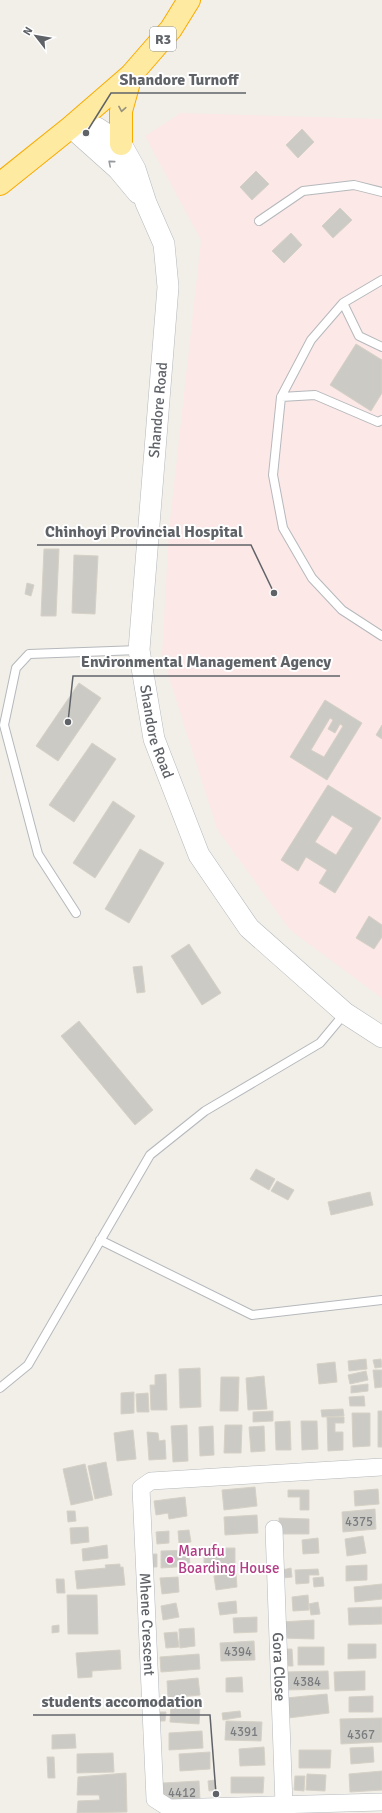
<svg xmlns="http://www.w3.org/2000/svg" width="382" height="1813" font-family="Signika,sans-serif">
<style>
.medical{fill:#fce8e6}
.building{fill:#cccac5;stroke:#d6d1c6;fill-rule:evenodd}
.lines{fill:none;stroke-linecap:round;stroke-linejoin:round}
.service-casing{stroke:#b5b8bc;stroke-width:10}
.minor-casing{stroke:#b5b8bc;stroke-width:18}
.tertiary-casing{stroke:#b5b8bc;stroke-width:22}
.trunk-casing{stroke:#f9ab00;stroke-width:24}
.service{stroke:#fff;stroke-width:8}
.minor{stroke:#fff;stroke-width:17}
.tertiary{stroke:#fff;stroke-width:21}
.trunk{stroke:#feeaa1;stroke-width:22}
.oneway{stroke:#97927c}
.oneway2{stroke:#979a9d}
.hotel-dot{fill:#d1479c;stroke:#fff;stroke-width:1.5}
.labels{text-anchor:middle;stroke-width:4;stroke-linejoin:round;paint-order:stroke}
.number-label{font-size:13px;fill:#7a7d7f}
.shield{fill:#fff;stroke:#8f9295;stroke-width:1}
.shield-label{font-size:14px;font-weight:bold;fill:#5f6368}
.street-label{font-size:15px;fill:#5f6368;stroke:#fff}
.hotel-label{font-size:15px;fill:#b23c85;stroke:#fff;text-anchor:start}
.leader{fill:none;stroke:#5f6368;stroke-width:1.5}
.callout-dot{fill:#5f6368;stroke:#fff;stroke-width:1.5}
.callout-label{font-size:16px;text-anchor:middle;font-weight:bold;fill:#5f6368;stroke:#fff;stroke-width:4;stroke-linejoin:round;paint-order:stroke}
</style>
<rect width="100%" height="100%" fill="#f1efe8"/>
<path class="medical" d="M181 113 382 119V998L290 930 217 829 162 655 169 530 201 240 145 136Z"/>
<path class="building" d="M302 129 314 142 298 158 286 145Z
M256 171 269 184 252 200 240 187Z
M340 208 352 220 333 238 322 226Z
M291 233 302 245 284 263 272 251Z
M356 344 382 360V393L371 411 330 385Z
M44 549H59L56 616H41Z
M74 555 98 556 95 614 72 613Z
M27 583 34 585 31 596 25 594Z
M79 683 101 698 58 761 36 746Z
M325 700 362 723 327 780 290 757ZM330 718 333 720 328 729 335 733 340 724 343 726 324 757 311 750Z
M382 725V739L376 735Z
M92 743 116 759 74 822 49 805Z
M328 785 381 818 335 893 319 883 327 870 306 857 298 871 281 860ZM332 815 353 828 336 855 315 842Z
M113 801 135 816 95 878 73 863Z
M140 849 164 863 129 923 105 909Z
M369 916 382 925V937L374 949 356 938Z
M189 944 221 993 202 1005 171 956Z
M142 966 145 992 137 993 133 967Z
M79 1021 153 1110 135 1125 61 1036Z
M256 1169 275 1179 269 1190 250 1179Z
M277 1181 294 1190 288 1200 271 1191Z
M370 1192 373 1205 331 1215 328 1202Z
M366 1359 367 1369 349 1371 348 1361Z
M381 1359 382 1367 375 1368 373 1360Z
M335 1362 337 1382 319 1384 317 1364Z
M200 1368 201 1407 180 1408 179 1369Z
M373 1370H382V1387L375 1388Z
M366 1371 368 1380 350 1384 348 1375Z
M166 1374 167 1410H151L150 1385H155V1375Z
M264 1376 267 1409 248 1410 246 1378Z
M221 1377H239L238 1411H220Z
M368 1384V1391L351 1393V1386Z
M134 1392V1413L121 1414V1393Z
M148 1393 149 1412H137L136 1394Z
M364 1396 365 1406H350L349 1397Z
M343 1409 344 1416 322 1417 321 1410Z
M273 1411V1421L253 1422V1412Z
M378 1411H382V1447H378Z
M352 1413H370V1446L353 1447Z
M327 1417H344V1423H335V1432H343V1450L328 1451Z
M290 1421 291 1450H276L275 1422Z
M301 1421H317L318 1449 302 1450Z
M187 1425 188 1461 173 1462 171 1426Z
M225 1425H242L241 1453H224Z
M213 1426 214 1455 200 1456 199 1427Z
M264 1426 265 1451 251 1452 249 1427Z
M133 1430 136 1459 117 1461 114 1433Z
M147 1432 158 1433 159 1441 165 1440 166 1459 149 1460Z
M106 1462 112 1495 95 1499 88 1466Z
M85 1464 93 1500 71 1505 63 1469Z
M255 1487 257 1506 224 1510 222 1490Z
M378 1489 379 1504 355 1506 354 1491Z
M288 1490H309V1510H300V1497H288Z
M185 1497 187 1516 169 1519 168 1513 156 1515 154 1501Z
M375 1509 376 1529 343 1532 342 1512Z
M67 1511H75L76 1521 68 1522Z
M257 1515 258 1533 225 1535 224 1517Z
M279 1518 309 1519V1534H279Z
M88 1527 89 1542 71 1544 70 1528Z
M189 1530 191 1542 179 1543 178 1531Z
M169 1531V1543L157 1544 156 1532Z
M363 1536 366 1553 347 1556 345 1539Z
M318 1538 319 1553 303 1554 302 1540Z
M107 1545 108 1558 83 1561 82 1549Z
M204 1548H235V1565H204Z
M189 1550 190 1566 161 1568V1551Z
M148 1554H157V1567H148Z
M120 1564V1567H123L125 1585 77 1589 75 1571 106 1568 105 1565Z
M367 1565V1580L346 1581V1566Z
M291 1568 292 1577 283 1578 282 1570Z
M318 1569 319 1575H309V1583L296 1584 295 1570Z
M236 1573 237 1587 216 1590 214 1576Z
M178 1577 179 1592 162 1594 160 1578Z
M323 1577 324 1586 314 1587 313 1578Z
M56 1579H64L65 1593H57Z
M382 1584V1599L355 1602 354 1587Z
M67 1595H97L98 1634H68Z
M308 1595 309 1610 293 1611 292 1597Z
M236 1601 237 1613 220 1615 218 1603Z
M318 1602 320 1614 311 1615 309 1604Z
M176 1603 179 1617 163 1620 161 1606Z
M382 1607V1624L349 1625 348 1608Z
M257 1617V1632L234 1633 233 1618Z
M314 1620V1639L282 1638 281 1622Z
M59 1625V1632L52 1633V1626Z
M194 1628 195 1646 180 1648 179 1629Z
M177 1632 179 1647 166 1648 164 1633Z
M254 1641 255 1660 221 1661 220 1643Z
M348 1644H376V1658L348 1659Z
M298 1647H324V1665H298Z
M282 1649H292L293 1666H283Z
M120 1650 121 1669 92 1671V1677L78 1678 76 1653Z
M199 1654 200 1669 161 1672 160 1657Z
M328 1671 329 1689 285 1690V1672Z
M365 1671V1690L335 1691 334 1672Z
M242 1677 243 1692H226V1678Z
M198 1678 200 1695 168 1698 167 1681Z
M327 1694 329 1713 288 1718 286 1698Z
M373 1696V1712H349V1697Z
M171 1704 200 1706 199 1724 170 1722Z
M240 1711 241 1717 223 1720 222 1713Z
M159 1712H166L165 1721H159Z
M382 1718V1742L341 1744 340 1719Z
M226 1721 262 1722 261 1741 225 1740Z
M202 1731 203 1748 169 1750V1733Z
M75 1734 76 1748 52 1749V1735Z
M264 1747 265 1765 240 1766 239 1749Z
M373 1747 374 1762 351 1764 350 1748Z
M299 1750H331L330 1768H299Z
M210 1752V1769L180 1771 179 1754Z
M113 1753 114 1772 77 1773V1754Z
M47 1757H54L55 1778H48Z
M382 1771V1790L350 1792 349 1774Z
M126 1773 127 1812 77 1813 78 1801 100 1800 99 1795H77L78 1777Z
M307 1774 326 1775 325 1791 306 1790Z
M295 1776H305L304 1791 294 1790Z
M231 1777H264L263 1793H231Z
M215 1780 216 1790 209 1791 208 1781Z
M199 1781 200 1800 164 1802 163 1783Z"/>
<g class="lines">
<g class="service-casing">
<path id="service" d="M259 221 303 191 354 185 382 192
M382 280 343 303 311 340 281 397 273 475 283 528 312 578 342 610 382 636
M343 303 359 336 382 347
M281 397 315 395 378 422 382 420
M76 913 38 854 4 725 16 668 29 654 139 650
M100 1240 252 1315 382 1300
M0 1388 28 1365 150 1155 205 1111 320 1043 345 1013"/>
</g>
<g class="minor-casing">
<g id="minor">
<path id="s1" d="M382 1467 151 1481 141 1488 155 1799 169 1808 382 1802"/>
<path id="s2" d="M274 1529 284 1805"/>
</g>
</g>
<g class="tertiary-casing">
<g id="tertiary">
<path id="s3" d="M71 127 97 128 121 144 135 169 146 203 164 244 168 287 139 650 154 739 199 855 249 928 345 1013 382 1037"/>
<path d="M71 127 118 169 138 193"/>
</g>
</g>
<g class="trunk-casing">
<path id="trunk" d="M121 144V111L131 75
M0 184 71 127 131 75 171 29 189 0"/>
</g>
<use href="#service" class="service"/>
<use href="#minor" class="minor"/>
<use href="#tertiary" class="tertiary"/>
<use href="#trunk" class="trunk"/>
</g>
<defs><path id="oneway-chevron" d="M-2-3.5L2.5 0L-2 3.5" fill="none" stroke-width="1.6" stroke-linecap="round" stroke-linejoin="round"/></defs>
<use class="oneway" href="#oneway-chevron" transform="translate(122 109) rotate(100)"/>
<use class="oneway2" href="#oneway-chevron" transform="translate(111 163) rotate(-139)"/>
<circle class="hotel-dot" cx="170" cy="1560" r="4"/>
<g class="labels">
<g class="number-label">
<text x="359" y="1526">4375</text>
<text x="238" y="1656">4394</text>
<text x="307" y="1686">4384</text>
<text x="244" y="1736">4391</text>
<text x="361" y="1739">4367</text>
<text x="182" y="1797">4412</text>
</g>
<rect class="shield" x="150" y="27" width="26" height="24" rx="3"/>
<g class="shield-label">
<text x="163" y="44">R3</text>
</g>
<g class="street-label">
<text transform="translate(158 410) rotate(-85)" y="5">Shandore Road</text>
<text dy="5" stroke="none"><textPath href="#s3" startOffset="655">Shandore Road</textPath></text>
<text dy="5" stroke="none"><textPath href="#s1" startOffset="380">Mhene Crescent</textPath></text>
<text dy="5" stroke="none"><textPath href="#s2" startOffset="138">Gora Close</textPath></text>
</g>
<g class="hotel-label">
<text x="178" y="1556">Marufu<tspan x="178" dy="17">Boarding House</tspan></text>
</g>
</g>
<path class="leader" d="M86 133L111 93H246M274 593L251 545H37M68 722L73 676H340M216 1794L210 1715H33"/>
<g class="callout-dot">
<circle cx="86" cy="133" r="4"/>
<circle cx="274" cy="593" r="4"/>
<circle cx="68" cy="722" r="4"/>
<circle cx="216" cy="1794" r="4"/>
</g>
<g class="callout-label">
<text x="179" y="85">Shandore Turnoff</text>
<text x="144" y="537">Chinhoyi Provincial Hospital</text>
<text x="206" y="667">Environmental Management Agency</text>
<text x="122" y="1707">students accomodation</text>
</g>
<g transform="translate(36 36) rotate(301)" stroke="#ffffff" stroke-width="3" paint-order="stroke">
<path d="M0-3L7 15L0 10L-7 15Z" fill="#5f6368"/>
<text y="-6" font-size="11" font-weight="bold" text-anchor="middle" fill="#5f6368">N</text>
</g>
</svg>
